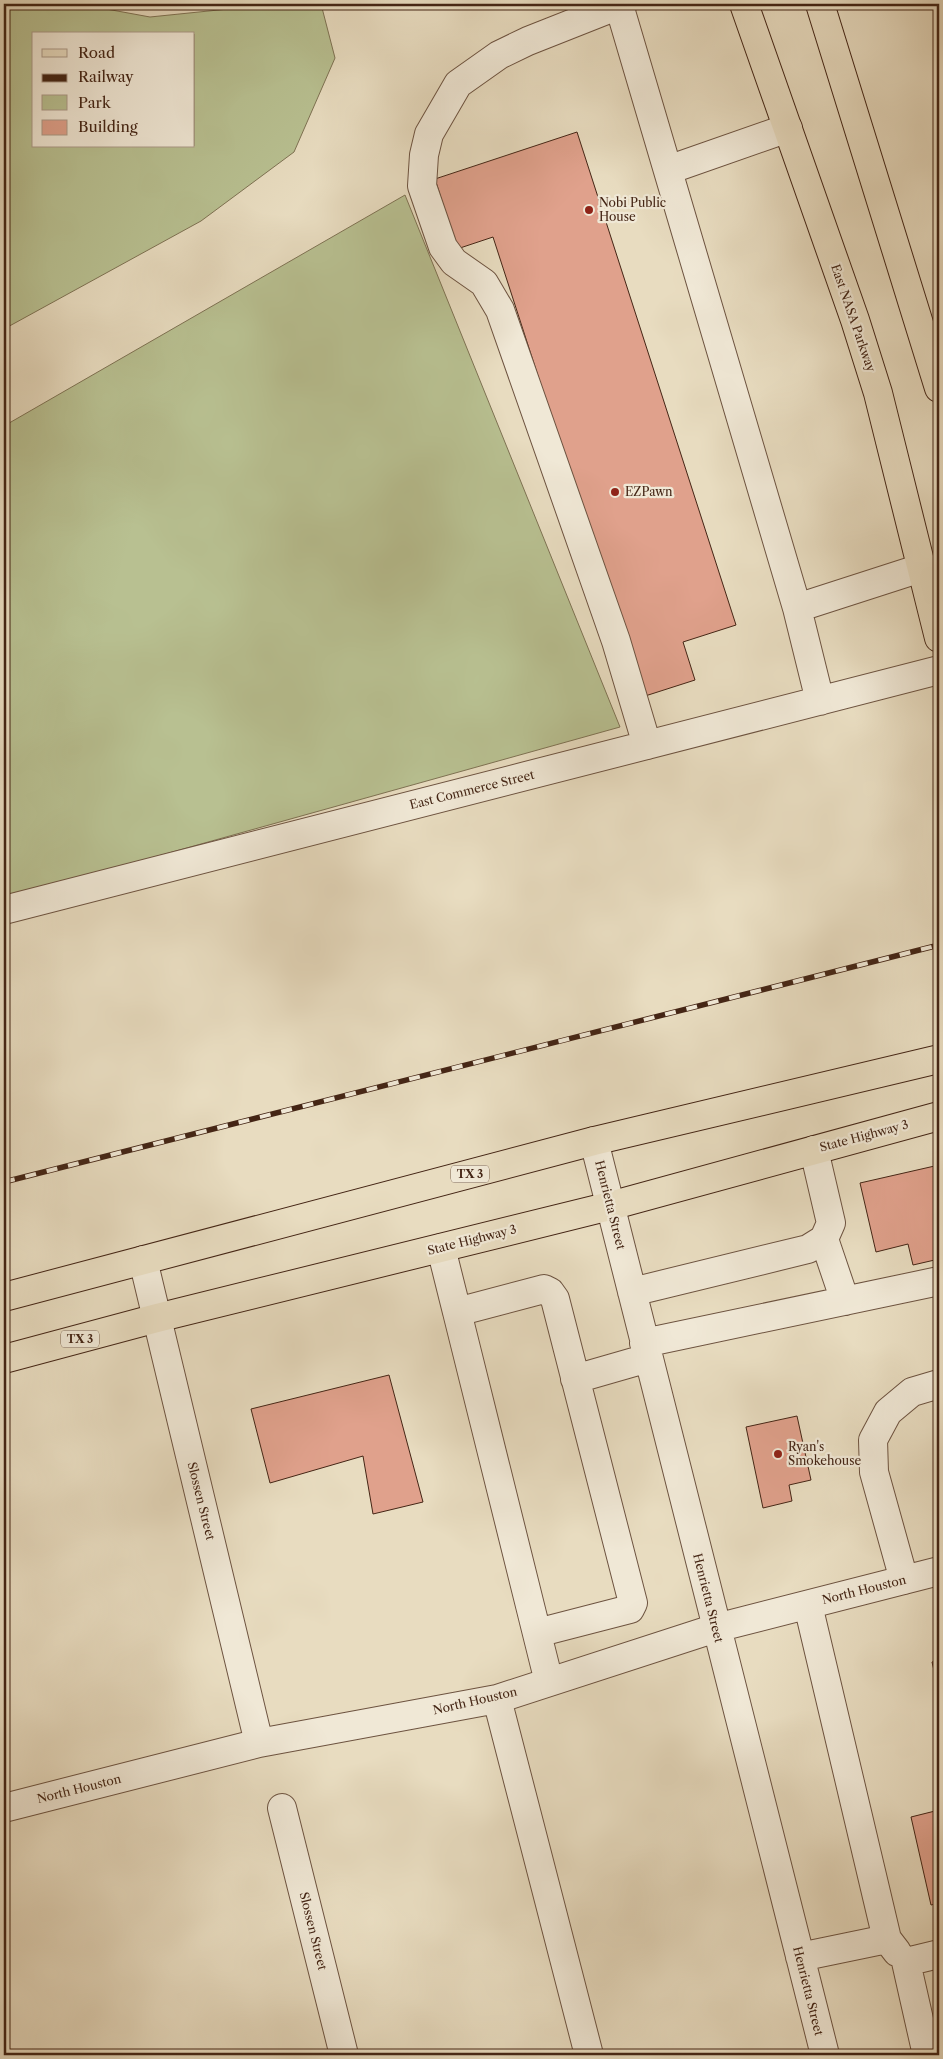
<svg xmlns="http://www.w3.org/2000/svg" width="943" height="2059" font-family="'Libre Caslon Text',serif">
<style>
.green{fill:#b8c091;stroke:#7e7253;fill-rule:evenodd}
.building{fill:#e0a18c;stroke:#442515}
.lines{fill:none;stroke-linecap:round;stroke-linejoin:round}
.minor-casing{stroke:#6d5340;stroke-width:30}
.major-casing{stroke:#442515;stroke-width:30}
.minor{stroke:#f0e8d6;stroke-width:28}
.major{stroke:#e8dcc0;stroke-width:28}
.rail-casing{stroke:#442515;stroke-width:5.5}
.rail{stroke:#f0e8d6;stroke-width:4;stroke-dasharray:11;stroke-linecap:butt}
.poi-dot{fill:#8f2418;stroke:#f0e8d6;stroke-width:2}
.labels{text-anchor:middle;stroke-width:4.5;stroke-linejoin:round;paint-order:stroke}
.shield{fill:#f0e8d6;stroke:#78604f;stroke-width:1}
.shield-label{font-size:11px;font-weight:bold;fill:#442515}
.poi-label{font-size:12px;fill:#442515;stroke:#f0e8d6;text-anchor:start}
.street-label{font-size:12px;fill:#442515;stroke:#f0e8d6}
</style>
<rect width="100%" height="100%" fill="#e8dcc0"/>
<filter id="stains"><feTurbulence type="fractalNoise" baseFrequency=".004" numOctaves="4"/><feColorMatrix values="0 0 0 0 .2 0 0 0 0 .09 0 0 0 0 .02 0 0 0 .5 -.17"/></filter>
<radialGradient id="worn" r=".72"><stop offset=".6" stop-color="#630" stop-opacity="0"/><stop offset="1" stop-color="#630" stop-opacity=".3"/></radialGradient>
<path class="green" d="M4 4H79L150 17 277 4H321L335 58 294 152 201 221 4 329ZM34 34H194V146H34Z
M405 195 620 727 4 899V426Z"/>
<path class="building" d="M577 132 736 625 683 642 695 680 642 697 493 237 457 249 435 179Z
M939 1165V1259L913 1265 908 1244 876 1252 860 1183Z
M389 1375 423 1502 373 1514 363 1456 270 1483 251 1409Z
M797 1416 811 1480 789 1485 792 1501 763 1508 746 1427Z
M939 1660V1692L932 1662Z
M939 1810V1903L931 1905 911 1817Z"/>
<g class="lines">
<g class="minor-casing">
<path id="minor" d="M623 4 619 5 797 608 921 568
M619 5 528 41 499 55 458 84 429 134 424 155 422 186 443 247 454 262 484 283 500 310 616 641 647 745
M668 170 788 128
M797 608 820 701
M4 910 939 670
M594 1141 825 2055
M824 1239 845 1301
M441 1248 457 1312
M143 1260 259 1743
M632 1292 808 1249 824 1239 831 1223 814 1150
M644 1343 939 1281
M575 1379 648 1358
M904 1580 874 1472 873 1440 888 1412 912 1392 939 1384
M808 1605 887 1939
M537 1633 630 1609 633 1603 555 1299 550 1292 544 1289 457 1312 549 1682
M497 1699 589 2055
M4 1808 259 1743 497 1699 716 1628 939 1571
M282 1808 344 2055
M800 1957 887 1939 897 1952
M927 2055 906 1962 939 1954"/>
</g>
<g class="major-casing">
<path id="major" d="M744 4 855 320 878 393 939 638
M820 4 939 388
M4 1297 594 1141 939 1059
M4 1359 157 1318 610 1206 939 1116"/>
</g>
<use href="#minor" class="minor"/>
<use href="#major" class="major"/>
<g class="rail-casing">
<path id="rail" d="M4 1182 939 945"/>
</g>
<use href="#rail" class="rail"/>
</g>
<g class="poi-dot">
<circle cx="589" cy="210" r="5"/>
<circle cx="615" cy="492" r="5"/>
<circle cx="778" cy="1454" r="5"/>
</g>
<g class="labels">
<g class="shield">
<rect x="451" y="1165.5" width="38" height="17" rx="4"/>
<rect x="61" y="1330.5" width="38" height="17" rx="4"/>
</g>
<g class="shield-label">
<text x="470" y="1178">TX 3</text>
<text x="80" y="1343">TX 3</text>
</g>
<g class="poi-label">
<text x="599" y="207">Nobi Public<tspan x="599" dy="14">House</tspan></text>
<text x="625" y="496">EZPawn</text>
<text x="788" y="1451">Ryan's<tspan x="788" dy="14">Smokehouse</tspan></text>
</g>
<g class="street-label">
<text transform="translate(853 318) rotate(71)" y="4">East NASA Parkway</text>
<text transform="translate(472 790) rotate(-14)" y="4">East Commerce Street</text>
<text transform="translate(864 1136) rotate(-15)" y="4">State Highway 3</text>
<text transform="translate(610 1205) rotate(76)" y="4">Henrietta Street</text>
<text transform="translate(472 1240) rotate(-14)" y="4">State Highway 3</text>
<text transform="translate(201 1501) rotate(76)" y="4">Slossen Street</text>
<text transform="translate(864 1590) rotate(-14)" y="4">North Houston</text>
<text transform="translate(708 1598) rotate(76)" y="4">Henrietta Street</text>
<text transform="translate(475 1701) rotate(-13)" y="4">North Houston</text>
<text transform="translate(79 1789) rotate(-14)" y="4">North Houston</text>
<text transform="translate(313 1931) rotate(76)" y="4">Slossen Street</text>
<text transform="translate(808 1991) rotate(76)" y="4">Henrietta Street</text>
</g>
</g>
<rect width="943" height="2059" fill="none" stroke="#e8dcc0" stroke-width="20"/>
<rect x="5" y="5" width="933" height="2049" fill="none" stroke="#442515" stroke-width="2.5"/>
<rect x="10" y="10" width="923" height="2039" fill="none" stroke="#442515"/>
<rect x="32" y="32" width="162" height="115" fill="#f0e8d6" stroke="#ab9a89"/>
<rect x="42" y="49" width="25" height="8" fill="#e8dcc0" stroke="#ab9a89"/>
<text x="78" y="58" font-size="15" fill="#442515">Road</text>
<rect x="42" y="74" width="25" height="8" fill="#442515" stroke="#ab9a89"/>
<text x="78" y="82" font-size="15" fill="#442515">Railway</text>
<rect x="42" y="95" width="25" height="15" fill="#b8c091" stroke="#ab9a89"/>
<text x="78" y="108" font-size="15" fill="#442515">Park</text>
<rect x="42" y="120" width="25" height="15" fill="#e0a18c" stroke="#ab9a89"/>
<text x="78" y="132" font-size="15" fill="#442515">Building</text>
<rect width="100%" height="100%" filter="url(#stains)"/>
<rect width="100%" height="100%" fill="url(#worn)"/>
</svg>
